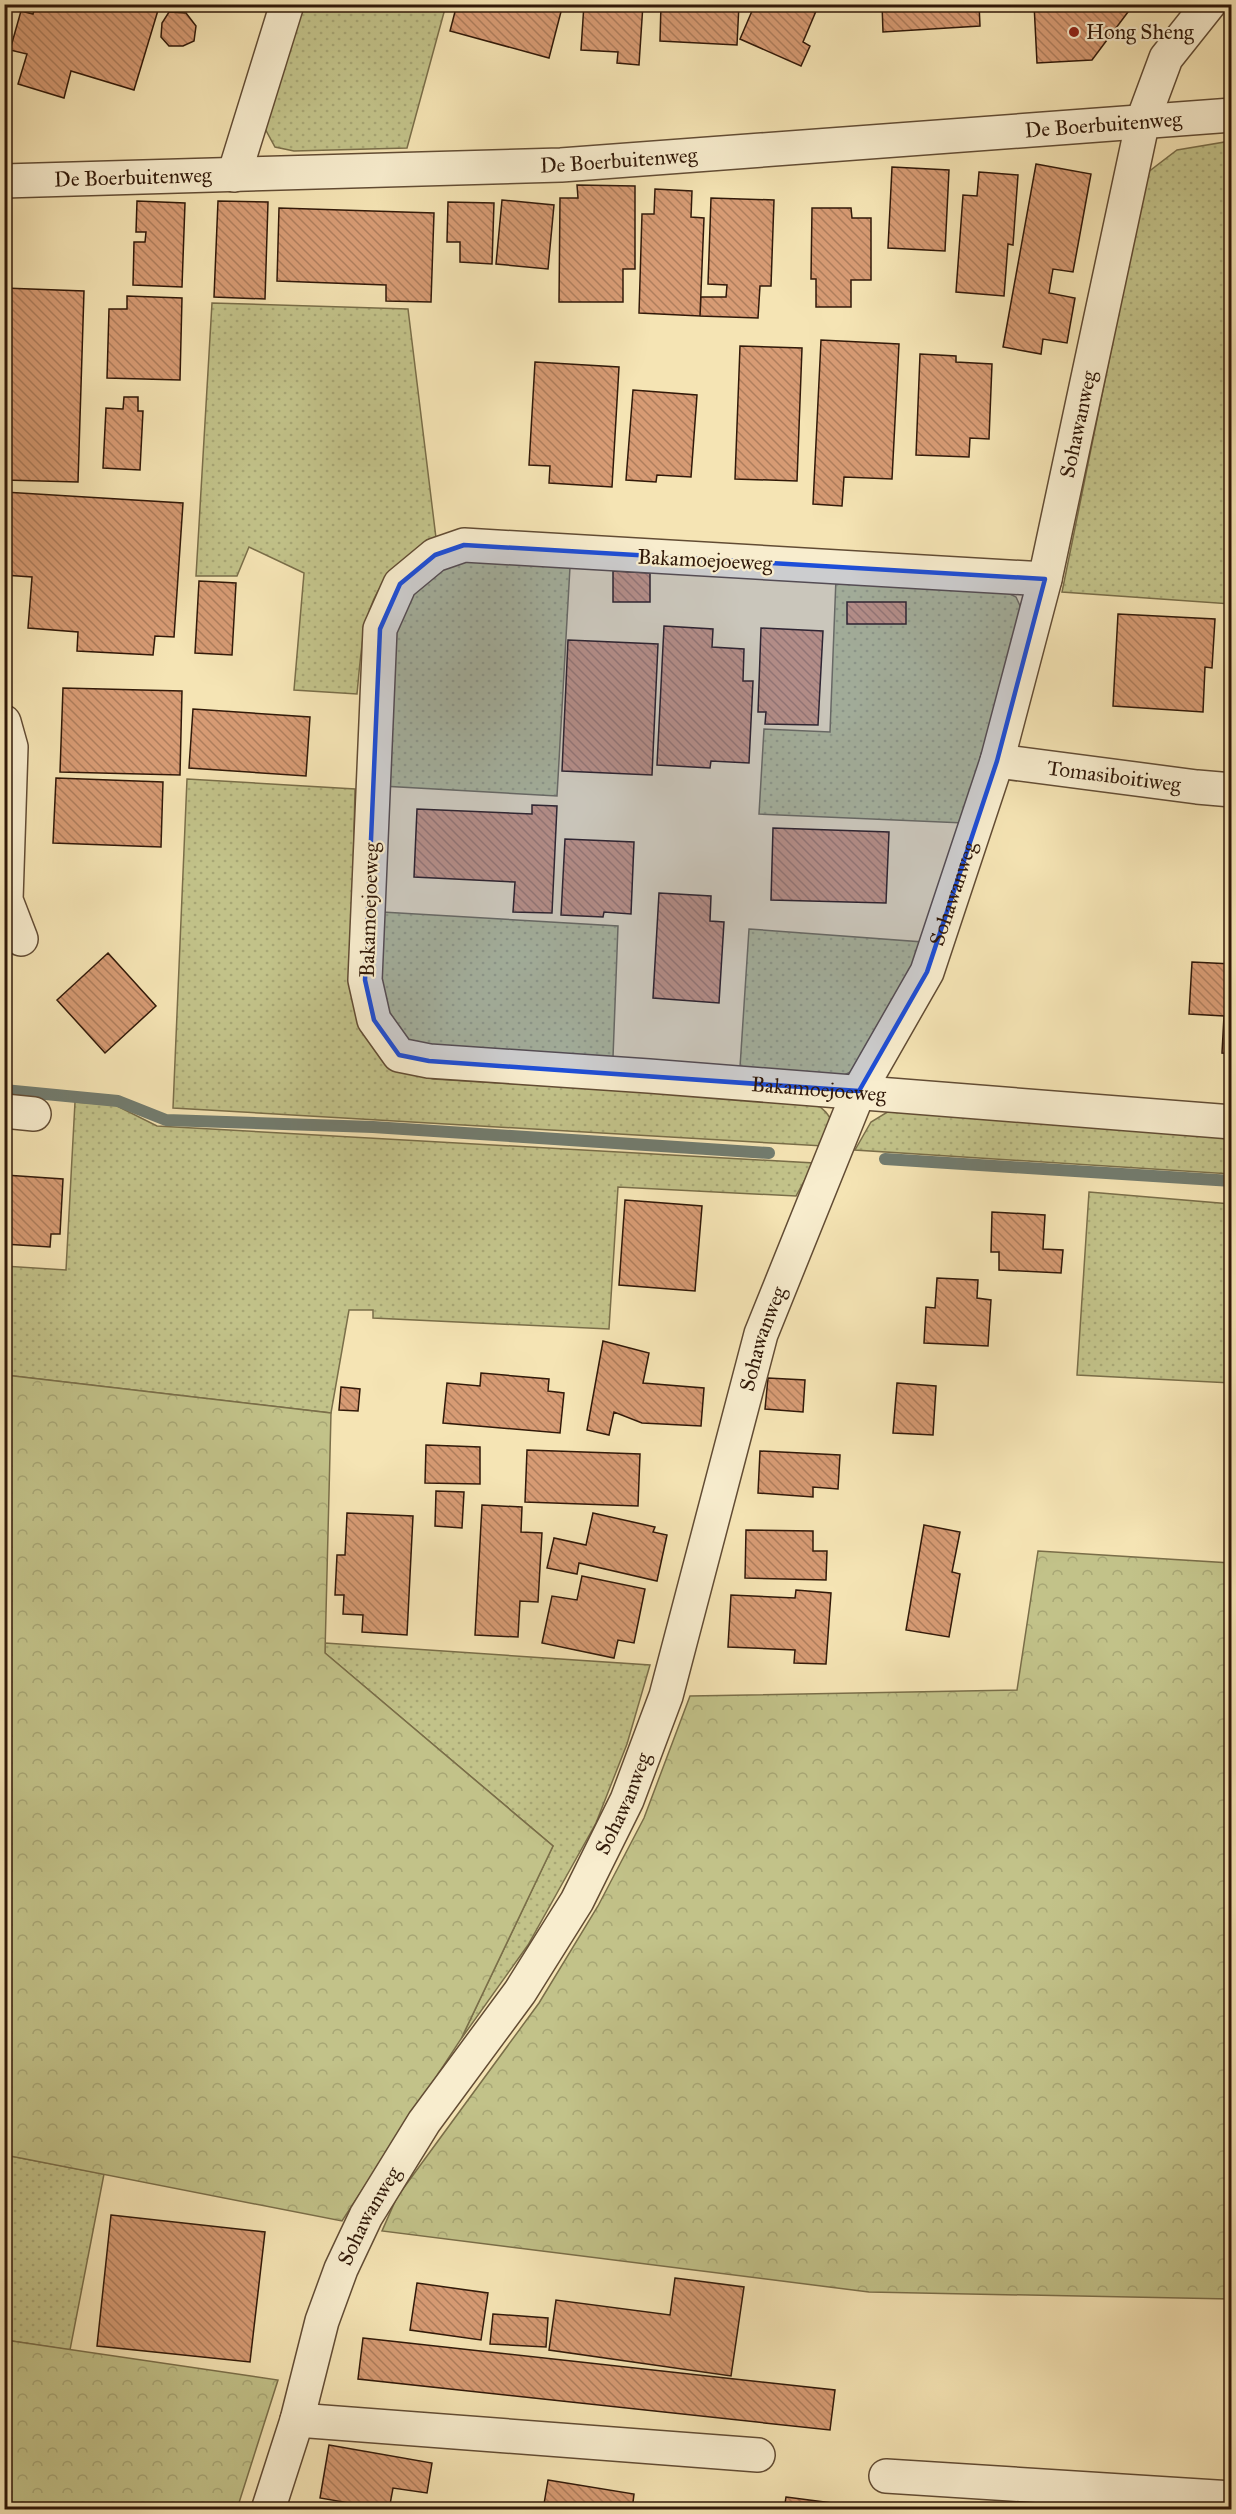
<svg xmlns="http://www.w3.org/2000/svg" width="1236" height="2514" font-family="'IM FELL Great Primer',serif">
<style>
.grass{fill:url(#grass-dots);stroke:#7a6e49;stroke-width:1.5}
.forest{fill:url(#forest-crowns);stroke:#7a6e49;stroke-width:1.5}
.lines{fill:none;stroke-linecap:round;stroke-linejoin:round}
.stream{stroke:#727c6f;stroke-width:12}
.building{fill:url(#building-back-hatch);stroke:#311909;stroke-width:1.5}
.minor-casing{stroke:#624c34;stroke-width:36}
.minor{stroke:#f8edce;stroke-width:33}
.marked{fill:#1d4ed8;fill-opacity:0.2;stroke:#1d4ed8;stroke-width:4.5;stroke-linejoin:round}
.poi-dot{fill:#8f2418;stroke:#f8edce;stroke-width:2}
.labels{text-anchor:middle;stroke-width:4.5;stroke-linejoin:round;paint-order:stroke}
.poi-label{font-size:21px;fill:#311909;stroke:#f8edce;text-anchor:start}
.street-label{font-size:21px;fill:#311909;stroke:#f8edce}
</style>
<defs>
<pattern id="grass-dots" width="8" height="8" patternUnits="userSpaceOnUse" patternTransform="scale(1.5)"><rect width="8" height="8" fill="#c2c289"/><path d="M2 2h.1M6 6h.1" fill="none" stroke="#a7a675" stroke-width="1.8" stroke-linecap="round"/></pattern>
<pattern id="forest-crowns" width="20" height="18" patternUnits="userSpaceOnUse" patternTransform="scale(1.5)"><rect width="20" height="18" fill="#c2c289"/><path d="M2 6a3 3 0 1 1 6 0M12 15a3 3 0 1 1 6 0" fill="none" stroke="#a7a675"/></pattern>
<pattern id="building-back-hatch" width="6" height="6" patternUnits="userSpaceOnUse" patternTransform="scale(1.5)"><rect width="6" height="6" fill="#d79b74"/><path d="M-1 5l2 2M0 0l6 6M5-1l2 2" fill="none" stroke="#af7e5d"/></pattern>
</defs>
<rect width="100%" height="100%" fill="#f5e4b4"/>
<filter id="stains"><feTurbulence type="fractalNoise" baseFrequency=".00333" numOctaves="4"/><feColorMatrix values="0 0 0 0 .2 0 0 0 0 .09 0 0 0 0 .02 0 0 0 .5 -.17"/></filter>
<radialGradient id="worn" r=".72"><stop offset=".6" stop-color="#630" stop-opacity="0"/><stop offset="1" stop-color="#630" stop-opacity=".3"/></radialGradient>
<path class="grass" d="M301 5H446L407 148 294 151 275 147 263 125Z
M1231 141V604L1062 592 1147 173 1177 150Z
M212 303 408 309 436 538C364 579 364 619 357 694L294 690 304 573 249 547 237 576H196Z
M479 560 570 567 557 796 382 786 388 653 411 594 431 575 454 563Z
M836 578 1004 591 1016 597 1022 610 964 823 759 814 764 729 830 732Z
M187 779 355 789 351 958 406 1071 433 1079 814 1102C835 1118 835 1122 824 1146L173 1108Z
M382 912 618 926 613 1057 429 1047 407 1041 394 1030 378 986Z
M749 929 923 942 912 970 857 1069 842 1076 740 1067Z
M75 1102 115 1105 157 1126 814 1163 796 1196 618 1187 609 1329 373 1318V1310H349L331 1413 5 1375 4 1266 66 1270Z
M889 1111 1231 1131V1174L855 1150 871 1122Z
M1089 1192 1231 1204V1383L1077 1375Z
M325 1643 650 1665 627 1744 596 1823 528 1945 461 2039 553 1846 325 1653Z
M5 2155 104 2174 70 2350 5 2340Z"/>
<path class="forest" d="M5 1375 331 1413 325 1653 553 1846 461 2039 342 2221 5 2155Z
M1038 1551 1231 1563V2299L869 2292 382 2231 397 2197 539 2003 598 1906 644 1818 690 1696 1017 1690Z
M5 2340 278 2380 237 2509H5Z"/>
<g class="lines">
<path class="stream" d="M4 1090 118 1101 166 1120 373 1127 769 1153
M885 1159 1232 1181"/>
</g>
<path class="building" d="M36 4H149L159 7 134 90 71 71 64 98 18 84 27 54 10 50 21 11 33 14Z
M457 4H563L549 58 450 31Z
M584 4H643L639 65 617 63 618 52 581 50Z
M661 4H739L737 45 660 41Z
M755 4H819L803 42 810 46 801 66 740 39Z
M882 4H979L980 26 883 32Z
M1034 4H1134L1092 60 1037 63Z
M169 12 186 13 196 26 194 41 183 46H169L161 37 162 23Z
M1036 164 1091 174 1073 272 1053 269 1049 293 1075 298 1067 343 1043 339 1041 354 1003 347Z
M892 167 949 170 945 251 888 248Z
M979 172 1018 175 1013 245 1008 244 1004 296 956 292 963 195 977 196Z
M577 185 635 186V269H623V302H559L560 198H578Z
M655 189 692 191 691 217 704 218 700 316 639 313 642 214H654Z
M711 198 774 200 771 286H760L758 318 700 316 701 297H726L727 285 708 284Z
M502 200 554 205 548 269 496 264Z
M137 201 185 203 182 287 133 285 134 242H145L146 232H136Z
M218 201 268 202 265 299 214 297Z
M448 202 494 203 492 264 460 262V242H447Z
M279 208 434 213 431 302 386 301V285L277 281Z
M812 208H851L852 218H871V280H851V307H816V279H811Z
M4 288 84 291 78 482 4 480Z
M127 296 182 298 180 380 107 378 109 309H127Z
M821 340 899 344 892 479 844 477 842 506 813 504Z
M740 346 802 348 797 481 735 479Z
M920 354 956 356V362L992 364 989 439 970 438 969 457 916 455Z
M535 362 619 367 612 487 549 483 550 466 529 465Z
M633 390 697 395 691 477 657 475 656 482 626 480Z
M124 397H138V411H143L140 470 103 468 106 408 123 409Z
M4 492 183 503 174 637 155 636 153 655 77 651 78 632 28 628 32 577 4 575Z
M613 571 650 573V602H613Z
M199 581 236 583 232 655 195 653Z
M847 602H906V624H847Z
M1118 614 1215 619 1212 668 1205 667 1203 712 1113 706Z
M664 626 713 629 712 647 744 649 743 681H753L749 763 711 761 710 768 657 765Z
M761 628 823 631 818 725 765 724 766 712H758Z
M568 640 658 644 652 775 562 771Z
M63 688 182 691 180 775 60 772Z
M193 709 310 717 306 776 189 768Z
M56 778 163 782 161 847 53 843Z
M532 805 557 806 552 913 513 912 515 882 414 877 417 809 532 814Z
M773 828 889 832 886 903 771 900Z
M565 839 634 842 631 914 604 912 603 917 561 915Z
M659 893 711 896 710 921 724 922 719 1003 653 998Z
M108 953 156 1006 105 1053 57 1000Z
M1192 962 1232 964V1054L1222 1053 1224 1016 1189 1014Z
M5 1175 63 1179 60 1234H51L50 1247 4 1244Z
M625 1200 702 1206 695 1291 619 1285Z
M992 1212 1045 1215 1043 1249 1063 1250 1061 1273 999 1270V1252H991Z
M937 1278 978 1280 977 1298 991 1300 988 1346 924 1343 926 1307 935 1308Z
M603 1341 649 1353 643 1383 704 1388 701 1426 642 1423 614 1412 609 1435 587 1430Z
M481 1373 549 1379 548 1391 564 1393 560 1433 443 1423 447 1383 480 1386Z
M768 1378 805 1380 803 1412 765 1409Z
M897 1383 936 1386 933 1435 893 1433Z
M341 1387 360 1389 358 1411 339 1410Z
M426 1445 480 1447V1484L425 1483Z
M527 1450 640 1454 638 1506 525 1502Z
M760 1451 840 1455 838 1489 813 1487V1497L758 1493Z
M436 1491 464 1492 462 1528 435 1526Z
M482 1505 522 1507 521 1532 542 1533 538 1602 520 1601 518 1637 475 1635Z
M347 1513 413 1516 407 1635 362 1632 363 1615 343 1614 344 1595H335L337 1555H345Z
M593 1513 655 1527 653 1532 667 1535 657 1581 579 1563 577 1574 547 1568 554 1538 586 1545Z
M924 1525 960 1532 952 1572 960 1574 949 1637 906 1630Z
M746 1530 813 1531V1551H827L826 1580 745 1578Z
M582 1576 645 1589 634 1643 618 1640 614 1658 542 1643 552 1596 577 1600Z
M796 1590 831 1593 826 1664 794 1663 795 1650 728 1647 731 1595 795 1598Z
M111 2215 265 2232 250 2362 97 2346Z
M675 2278 744 2287 731 2376 549 2350 556 2300 670 2315Z
M417 2283 488 2293 481 2340 410 2330Z
M493 2314 548 2318 546 2347 490 2344Z
M363 2338 835 2390 830 2430 358 2379Z
M329 2445 432 2463 427 2493 393 2488 389 2510 320 2498Z
M548 2480 634 2494 632 2510H543Z
M786 2497 879 2509 784 2510Z"/>
<g class="lines">
<g class="minor-casing">
<g id="minor">
<path d="M234 175 287 4"/>
<path id="s1" d="M4 181 561 165 1232 115"/>
<path id="s2" d="M1045 579 464 545 435 555 400 584 380 629 365 980 374 1020 399 1055 429 1061 649 1076 1232 1122"/>
<path d="M4 722 11 747 6 900 21 939"/>
<path id="s3" d="M997 761 1197 787 1232 790"/>
<path d="M4 1111 34 1114"/>
<path d="M297 2420 758 2455"/>
<path d="M886 2476 1232 2498"/>
<path id="s4" d="M268 2510 297 2420 322 2321 341 2269 366 2216 424 2122 520 1992 577 1901 627 1800 666 1696 761 1334 859 1091 927 972 997 761 1045 579 1143 120 1166 58 1209 4"/>
</g>
</g>
<use href="#minor" class="minor"/>
</g>
<path class="marked" d="M464 545 1045 579 997 761 927 972 859 1091 429 1061 399 1055 374 1020 365 980 380 629 400 584 435 555Z"/>
<circle class="poi-dot" cx="1074" cy="32" r="6"/>
<g class="labels">
<g class="poi-label">
<text x="1086" y="39">Hong Sheng</text>
</g>
<g class="street-label">
<text dy="7" stroke="none"><textPath href="#s1" startOffset="1101">De Boerbuitenweg</textPath></text>
<text dy="7" stroke="none"><textPath href="#s1" startOffset="615">De Boerbuitenweg</textPath></text>
<text dy="7" stroke="none"><textPath href="#s1" startOffset="129">De Boerbuitenweg</textPath></text>
<text dy="7" stroke="none"><textPath href="#s4" startOffset="2256">Sohawanweg</textPath></text>
<text transform="translate(705 560) rotate(3)" y="7">Bakamoejoeweg</text>
<text dy="7" stroke="none"><textPath href="#s3" startOffset="118">Tomasiboitiweg</textPath></text>
<text dy="7" stroke="none"><textPath href="#s4" startOffset="1770">Sohawanweg</textPath></text>
<text transform="translate(369 910) rotate(-88)" y="7">Bakamoejoeweg</text>
<text dy="7" stroke="none"><textPath href="#s2" startOffset="1564">Bakamoejoeweg</textPath></text>
<text dy="7" stroke="none"><textPath href="#s4" startOffset="1284">Sohawanweg</textPath></text>
<text dy="7" stroke="none"><textPath href="#s4" startOffset="798">Sohawanweg</textPath></text>
<text dy="7" stroke="none"><textPath href="#s4" startOffset="312">Sohawanweg</textPath></text>
</g>
</g>
<rect width="1236" height="2514" fill="none" stroke="#f5e4b4" stroke-width="24"/>
<rect x="6" y="6" width="1224" height="2502" fill="none" stroke="#311909" stroke-width="3"/>
<rect x="12" y="12" width="1212" height="2490" fill="none" stroke="#311909" stroke-width="1.5"/>
<rect width="100%" height="100%" filter="url(#stains)"/>
<rect width="100%" height="100%" fill="url(#worn)"/>
</svg>
